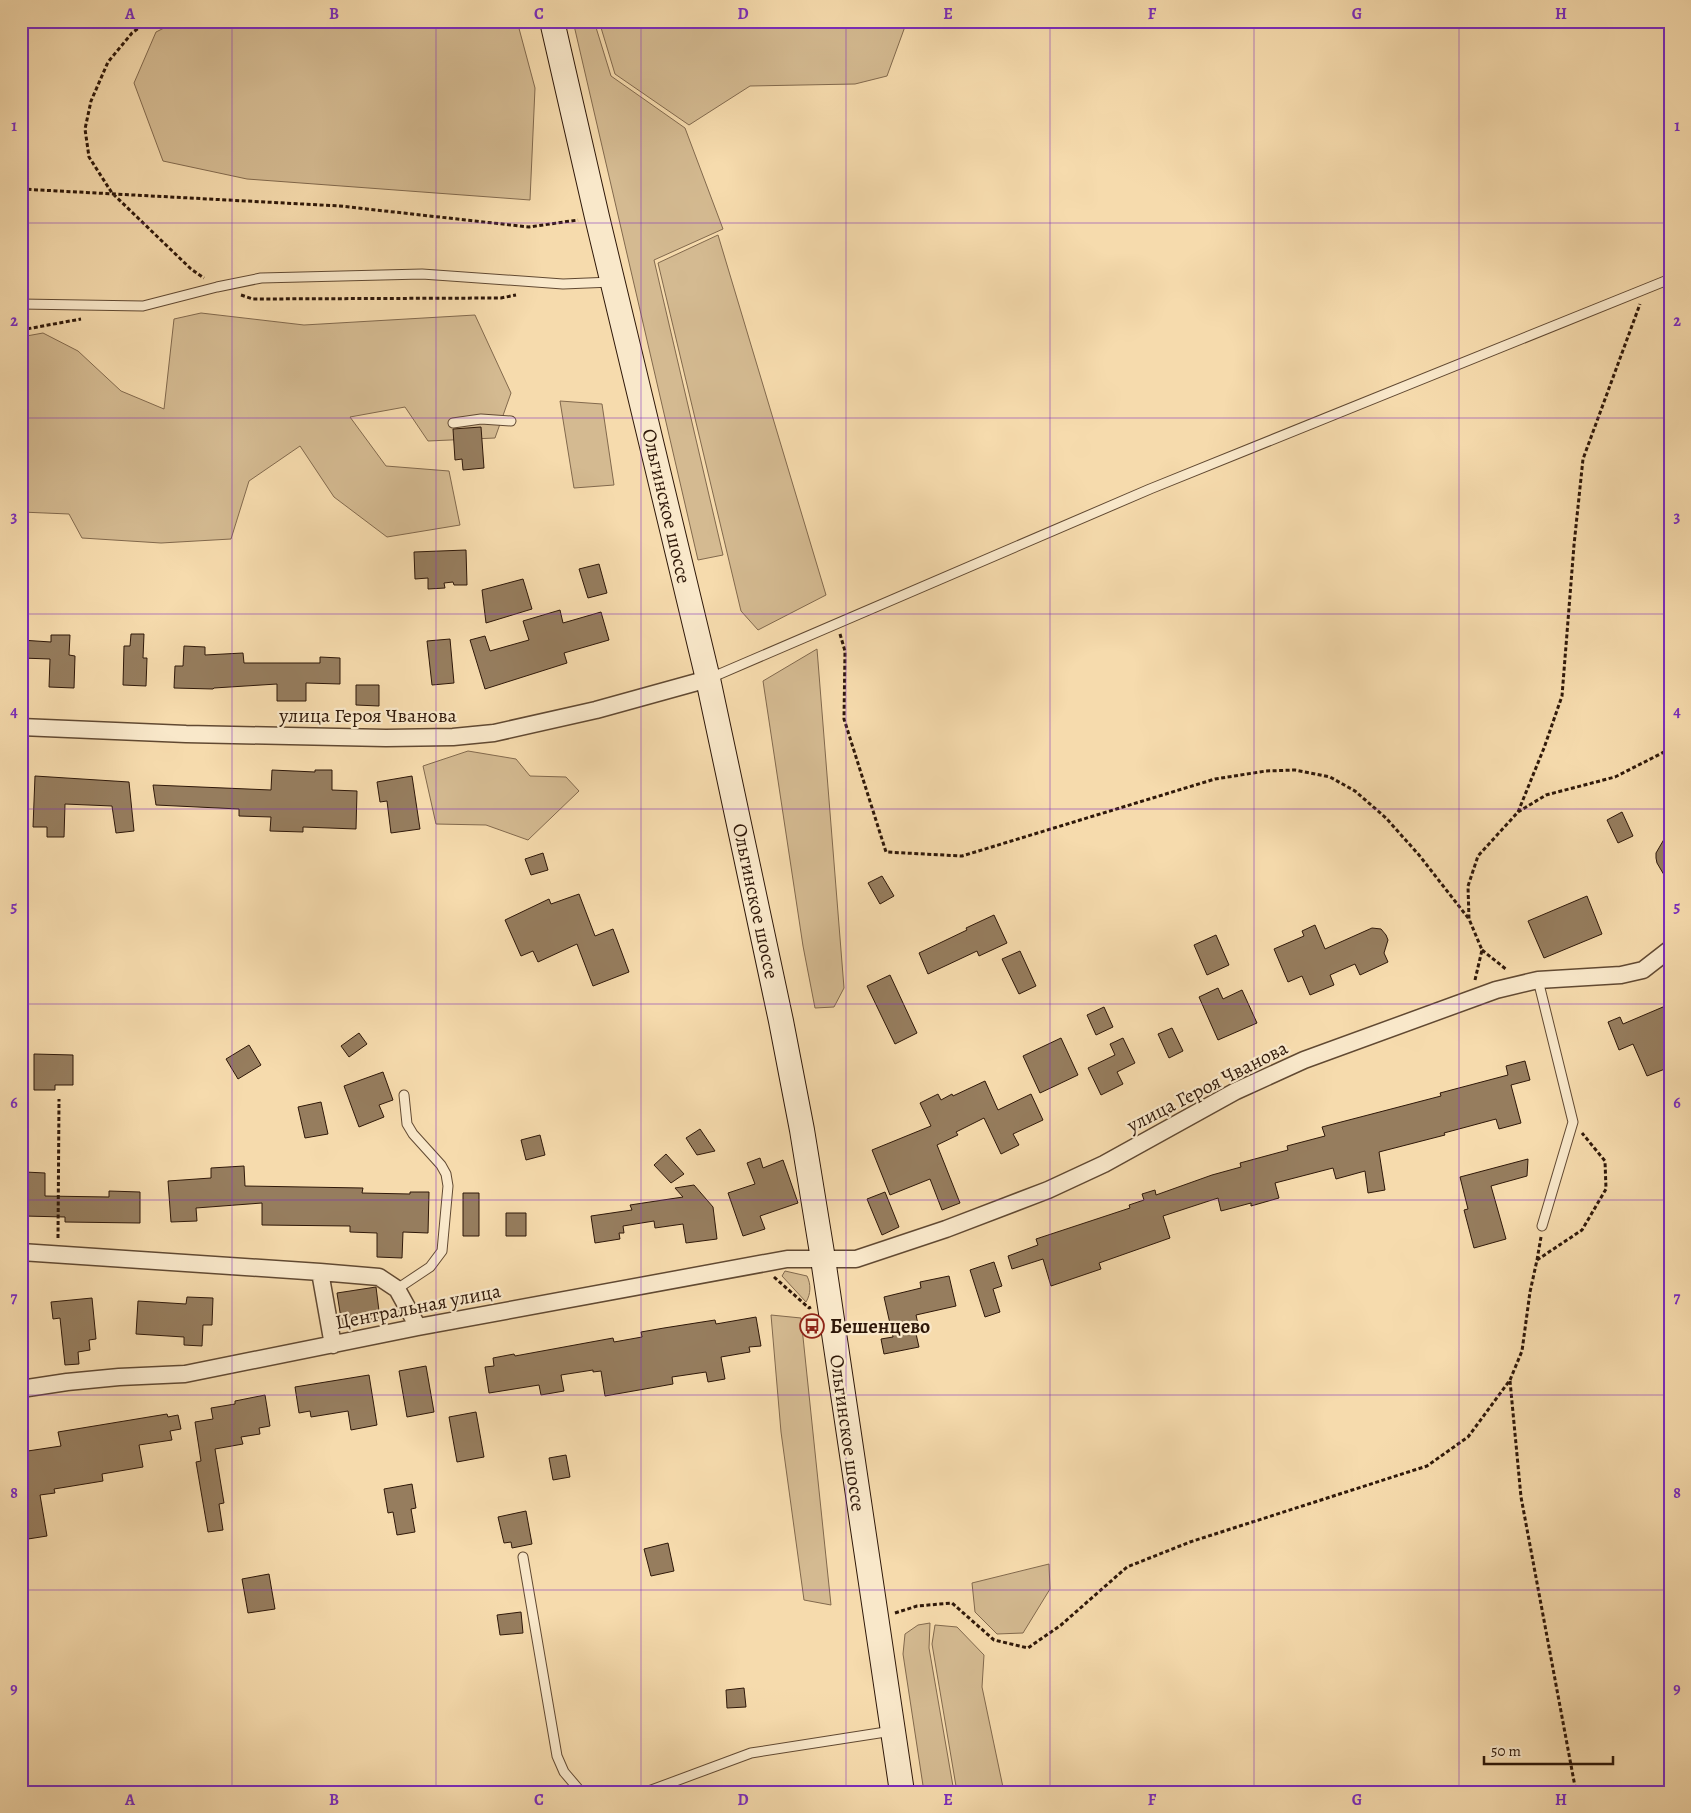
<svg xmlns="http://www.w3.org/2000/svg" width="1691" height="1813" font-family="Alegreya,serif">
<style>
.green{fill:#d4ba91;stroke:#82694d}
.building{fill:#967d5e;stroke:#2f1809}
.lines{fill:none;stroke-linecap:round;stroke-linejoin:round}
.service-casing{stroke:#614932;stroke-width:11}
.minor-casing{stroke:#614932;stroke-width:19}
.secondary-casing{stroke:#2f1809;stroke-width:26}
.path{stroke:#2f1809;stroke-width:3;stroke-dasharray:4 2.5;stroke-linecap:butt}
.service{stroke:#f9e8ca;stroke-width:9}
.minor{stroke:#f9e8ca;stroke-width:16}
.secondary{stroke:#f9e8ca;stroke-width:24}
.grid{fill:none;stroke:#7b2cbf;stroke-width:1;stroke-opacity:0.55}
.labels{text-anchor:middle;stroke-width:4.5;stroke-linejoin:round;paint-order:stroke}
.street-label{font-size:20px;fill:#2f1809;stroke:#f9e8ca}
.poi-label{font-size:20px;font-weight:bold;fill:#2f1809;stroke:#f9e8ca;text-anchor:start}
.neatline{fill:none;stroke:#7b2cbf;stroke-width:2}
.grid-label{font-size:16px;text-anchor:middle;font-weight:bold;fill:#7b2cbf}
</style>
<rect width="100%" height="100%" fill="#f6dbad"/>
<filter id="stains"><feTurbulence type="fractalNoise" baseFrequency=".004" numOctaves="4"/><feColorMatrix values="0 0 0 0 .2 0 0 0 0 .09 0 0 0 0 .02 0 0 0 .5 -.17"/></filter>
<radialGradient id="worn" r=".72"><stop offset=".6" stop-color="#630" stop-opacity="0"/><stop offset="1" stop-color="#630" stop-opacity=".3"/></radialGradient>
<path class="green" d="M178 21H517L535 88 530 200 247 179 163 161 134 83 156 32Z
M573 21H594L611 76 685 128 723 229 654 260 723 555 698 560Z
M599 21H907L887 76 855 84 750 86 689 125 615 74Z
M718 235 826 595 758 630 741 611 658 263Z
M201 313 304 325 475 315 511 393 495 438 428 441 405 407 350 417 386 466 449 471 460 525 387 537 334 497 300 446 249 481 231 539 161 543 82 538 69 514 21 512V337L43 333 78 351 121 391 164 409 174 319Z
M560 401 602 404 614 485 574 488Z
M817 649 844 988 834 1007 815 1008 803 946 763 681Z
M468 751 516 759 530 776 566 777 579 791 528 840 486 825 436 824 423 766Z
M785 1271 807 1276C811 1284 811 1294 806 1302L782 1276Z
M771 1315 801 1318 831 1605 804 1600 781 1432Z
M1049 1564 1050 1589 1023 1633 997 1634 975 1612 972 1583Z
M930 1623 929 1648 954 1792H924L903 1654 905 1634 918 1625Z
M935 1625 957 1627 984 1655 982 1687 1004 1792H957L932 1644Z"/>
<path class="building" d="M481 427 484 468 463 470 462 459 455 460 453 429Z
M466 550 467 585H454L453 582 444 583 445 588 428 589V578L415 579 414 552Z
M599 564 607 593 588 598 579 569Z
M523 579 532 609 486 623 482 590Z
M560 610 563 623 601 612 609 640 564 653 567 663 485 689 470 640 485 636 490 651 529 640 523 621Z
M131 634H144L143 658H147L146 686 123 685 124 646H130Z
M51 635H70L69 655 75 656 74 688 49 687 50 659 21 658V640L51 642Z
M450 639 454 683 432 685 427 641Z
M184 646 205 647V655L243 653 244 663H320V657L340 658V684L306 683V701H277V684L214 688 213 689 174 688 175 666H183Z
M356 685H379V706L356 705Z
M272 770 315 772V770H332V790L357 791 356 829 303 827V832L270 831 271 817 239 816V809L156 805 153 785 271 790Z
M35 776 129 782 134 831 116 833 112 806 65 804 64 837H47V827H33Z
M412 776 420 829 391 833 387 801 380 802 377 782Z
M1622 812 1633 836 1618 843 1607 820Z
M1670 829V885L1657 863 1656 858V853Z
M543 853 548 870 531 875 525 859Z
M882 876 894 896 880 904 868 883Z
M579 894 595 936 613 929 629 972 593 986 577 944 538 962 533 951 521 956 505 920 549 899 551 904Z
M1587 896 1602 934 1544 958 1528 921Z
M994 915 1007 943 979 956 977 951 928 974 919 953 967 930 966 928Z
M1315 925 1325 949 1372 928 1381 929 1386 935 1388 940 1384 953 1388 962 1360 975 1355 964 1330 975 1334 985 1310 995 1302 976 1288 982 1274 949 1304 936 1302 931Z
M1216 935 1229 965 1207 975 1194 945Z
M1020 951 1036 986 1019 994 1002 959Z
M890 975 917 1033 895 1044 867 986Z
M1218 988 1223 999 1242 990 1257 1023 1218 1040 1199 997Z
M1670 1004V1067L1647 1076 1633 1044 1619 1050 1608 1022 1620 1017 1623 1024Z
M1104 1007 1113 1027 1096 1035 1087 1015Z
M1172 1028 1183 1051 1169 1058 1158 1034Z
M359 1033 367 1044 349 1057 341 1046Z
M1061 1038 1078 1075 1040 1093 1023 1056Z
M1123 1038 1135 1063 1117 1072 1123 1084 1101 1095 1088 1068 1115 1055 1110 1044Z
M249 1045 261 1065 238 1079 226 1059Z
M34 1054 73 1055V1085H55V1090H34Z
M1525 1061 1530 1080 1511 1085 1521 1123 1499 1129 1496 1119 1444 1133 1445 1135 1379 1152 1385 1190 1368 1193 1365 1171 1336 1179 1333 1168 1275 1183 1279 1198 1251 1206V1203L1221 1211 1218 1198 1163 1216 1170 1238 1099 1263 1101 1269 1051 1286 1043 1259 1012 1269 1008 1256 1038 1245 1036 1239 1130 1208 1129 1205 1144 1200 1142 1194 1155 1190 1156 1195 1212 1175 1241 1167 1240 1163 1288 1150 1287 1146 1325 1136 1322 1127 1441 1096 1440 1093 1508 1075 1506 1066Z
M383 1072 393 1100 379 1105 384 1117 359 1127 344 1086Z
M985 1081 998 1110 1031 1094 1043 1120 1013 1134 1019 1145 1001 1154 984 1118 956 1132 958 1135 937 1145 960 1203 942 1210 930 1179 890 1195 872 1150 931 1126 920 1103 938 1094 941 1100 952 1094 953 1096Z
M321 1102 328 1134 305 1138 298 1107Z
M700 1129 715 1151 697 1155 686 1138Z
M540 1135 545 1155 526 1160 521 1140Z
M666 1154 684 1174 671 1183 654 1165Z
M760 1158 763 1168 783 1160 798 1203 760 1216 765 1229 743 1236 728 1193 755 1184 747 1163Z
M1528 1159 1527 1176 1491 1186 1506 1239 1474 1248 1464 1210 1468 1209 1460 1177Z
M244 1166 245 1186 363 1188 362 1193 410 1194V1192H429L428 1233 403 1232 402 1258 377 1257V1233L350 1232V1226L262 1225V1203L196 1208 197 1221 171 1222 168 1181 211 1178V1168Z
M25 1172 45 1173V1196L109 1197V1191L140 1192V1223L65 1222V1217L24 1216Z
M694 1185 713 1207 717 1239 686 1243 683 1224 655 1228 654 1221 623 1226 624 1233H619L620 1239 595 1243 591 1216 632 1210 630 1205 683 1197 675 1188Z
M885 1192 899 1227 882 1235 867 1199Z
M463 1193H479V1236H463Z
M506 1213H526V1236H506Z
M994 1262 1002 1286 993 1289 1000 1312 985 1317 970 1270Z
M949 1276 956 1306 916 1315 918 1324 914 1325 919 1347 884 1354 881 1339 893 1337 884 1297 921 1288 920 1282Z
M376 1287 380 1319 342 1325 337 1293Z
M187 1297 213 1298 212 1325H203L202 1346 184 1345V1337L136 1334 138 1301 186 1304Z
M92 1298 96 1339 89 1340 90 1350 78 1352 79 1364 65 1365 60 1318 53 1319 51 1302Z
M756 1317 761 1346 749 1347 750 1352 721 1357 725 1379 708 1382 706 1372 672 1377 673 1384 605 1396 601 1371 593 1372V1370L561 1375 564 1391 541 1395 539 1385 489 1393 485 1367 494 1366 493 1358 514 1354 515 1356 613 1338 614 1342 642 1337 641 1332 664 1328 715 1320 716 1324Z
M426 1366 434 1412 407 1417 399 1371Z
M369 1375 377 1425 351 1430 348 1411 311 1417 310 1411 299 1413 295 1387Z
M265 1395 270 1426 259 1428 260 1434 241 1437 243 1444 215 1449 224 1503 219 1504 223 1530 208 1532 196 1462 201 1461 195 1422 213 1419 211 1408 235 1404V1401Z
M476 1412 484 1457 457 1462 449 1417Z
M167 1414 168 1417 178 1415 181 1429 170 1431 172 1440 139 1445 143 1467 102 1474 103 1481 54 1489 55 1493 40 1495 47 1536 28 1539 25 1517 28 1516 21 1478V1452L61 1446 58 1432Z
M566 1455 570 1477 553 1480 549 1458Z
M412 1484 416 1508 411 1509 415 1532 397 1535 393 1512 388 1513 384 1489Z
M526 1511 532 1544 512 1548 511 1542 504 1543 498 1517Z
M668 1543 674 1571 651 1576 644 1549Z
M269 1574 275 1609 248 1613 242 1579Z
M521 1612 523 1633 500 1635 497 1615Z
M744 1688 746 1707 727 1708 726 1690Z"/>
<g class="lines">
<g class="service-casing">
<path id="service" d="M21 304 143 306 217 287 261 278 422 274 563 284 612 282
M453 423 481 419 511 421
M708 679 1150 489 1670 279
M1538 980 1573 1122 1542 1226
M397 1289 430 1267 442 1251 448 1186 446 1174 441 1165 413 1134 407 1124 404 1095
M523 1557 557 1756 564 1772 581 1792
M646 1792 751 1753 892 1731"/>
</g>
<g class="minor-casing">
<path id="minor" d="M21 727 186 734 386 738 453 737 494 733 596 710 708 679
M21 1252 320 1272 333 1345
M320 1272 379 1277 397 1289 418 1327
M21 1389 67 1382 119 1377 185 1374 418 1327 787 1259H856L946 1229 1048 1190 1104 1164 1236 1091 1304 1060 1496 990 1538 980 1621 975 1643 970 1670 949"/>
</g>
<g class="secondary-casing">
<path id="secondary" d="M552 21 597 217 708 679 781 1021 802 1130 823 1259 902 1792"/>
</g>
<path class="path" d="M148 21 132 33 108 62 91 101 85 129 89 157 112 193 191 269 204 278
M21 189 340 206 529 227 578 220
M241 295 253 299 501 298 516 295
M21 330 81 319
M840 634 845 651 844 719 886 852 962 856 1215 779 1266 771 1295 770 1330 777 1355 791 1386 818 1419 855 1469 919
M1518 812 1544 748 1562 696 1574 545 1583 459 1640 304
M1482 950 1507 970
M1475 980 1482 950 1469 919 1468 886 1478 856 1518 812 1546 795 1615 777 1670 749
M58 1238 59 1099
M1537 1260 1541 1237
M774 1277 809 1308 811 1307
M1510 1381 1521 1497 1576 1792
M895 1613 917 1606 952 1603 994 1640 1028 1648 1061 1625 1127 1567 1190 1542 1427 1466 1468 1437 1510 1380 1522 1351 1530 1292 1537 1260 1582 1230 1606 1189 1605 1161 1582 1133"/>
<use href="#service" class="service"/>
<use href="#minor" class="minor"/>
<use href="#secondary" class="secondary"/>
</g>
<path class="grid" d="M232 21V1792M436 21V1792M641 21V1792M846 21V1792M1050 21V1792M1254 21V1792M1459 21V1792M21 223H1670M21 418H1670M21 614H1670M21 809H1670M21 1004H1670M21 1200H1670M21 1395H1670M21 1590H1670"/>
<defs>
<g id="bus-ring" transform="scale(1.25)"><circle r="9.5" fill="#f9e8ca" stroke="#8f2418" stroke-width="1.5"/><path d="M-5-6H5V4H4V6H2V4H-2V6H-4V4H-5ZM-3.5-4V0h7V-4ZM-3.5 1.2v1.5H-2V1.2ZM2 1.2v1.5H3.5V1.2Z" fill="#8f2418"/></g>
</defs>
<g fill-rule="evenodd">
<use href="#bus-ring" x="812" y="1326"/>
</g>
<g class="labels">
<g class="street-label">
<text transform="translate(667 506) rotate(77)" y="7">Ольгинское шоссе</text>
<text x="368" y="722">улица Героя Чванова</text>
<text transform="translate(756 901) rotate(78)" y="7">Ольгинское шоссе</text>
<text transform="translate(1207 1086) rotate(-27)" y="7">улица Героя Чванова</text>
<text transform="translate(418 1306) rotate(-11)" y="7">Центральная улица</text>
<text transform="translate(848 1433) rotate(82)" y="7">Ольгинское шоссе</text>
</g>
<g class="poi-label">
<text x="830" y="1333">Бешенцево</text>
</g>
</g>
<rect width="1691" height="1813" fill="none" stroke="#f6dbad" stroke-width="55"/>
<path d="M1484 1756v8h129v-8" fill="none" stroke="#2f1809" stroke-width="2.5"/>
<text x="1491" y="1756" font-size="15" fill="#2f1809" stroke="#f9e8ca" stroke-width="4" paint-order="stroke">50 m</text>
<rect x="28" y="28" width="1636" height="1758" class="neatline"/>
<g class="grid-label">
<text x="130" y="19">A</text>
<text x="334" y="19">B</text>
<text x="539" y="19">C</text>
<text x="743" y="19">D</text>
<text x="948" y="19">E</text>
<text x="1152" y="19">F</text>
<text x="1357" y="19">G</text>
<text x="1561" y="19">H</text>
<text x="14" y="131">1</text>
<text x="1677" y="131">1</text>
<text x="14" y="326">2</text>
<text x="1677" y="326">2</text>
<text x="14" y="522">3</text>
<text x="1677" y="522">3</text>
<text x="14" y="717">4</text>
<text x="1677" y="717">4</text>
<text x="14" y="912">5</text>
<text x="1677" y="912">5</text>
<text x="14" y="1108">6</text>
<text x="1677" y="1108">6</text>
<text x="14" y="1303">7</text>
<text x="1677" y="1303">7</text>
<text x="14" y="1498">8</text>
<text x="1677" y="1498">8</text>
<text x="14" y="1694">9</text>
<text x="1677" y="1694">9</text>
<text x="130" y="1805">A</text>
<text x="334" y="1805">B</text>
<text x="539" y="1805">C</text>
<text x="743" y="1805">D</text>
<text x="948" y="1805">E</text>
<text x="1152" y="1805">F</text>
<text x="1357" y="1805">G</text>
<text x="1561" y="1805">H</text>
</g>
<rect width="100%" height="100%" filter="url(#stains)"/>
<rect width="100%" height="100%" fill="url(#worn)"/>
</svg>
